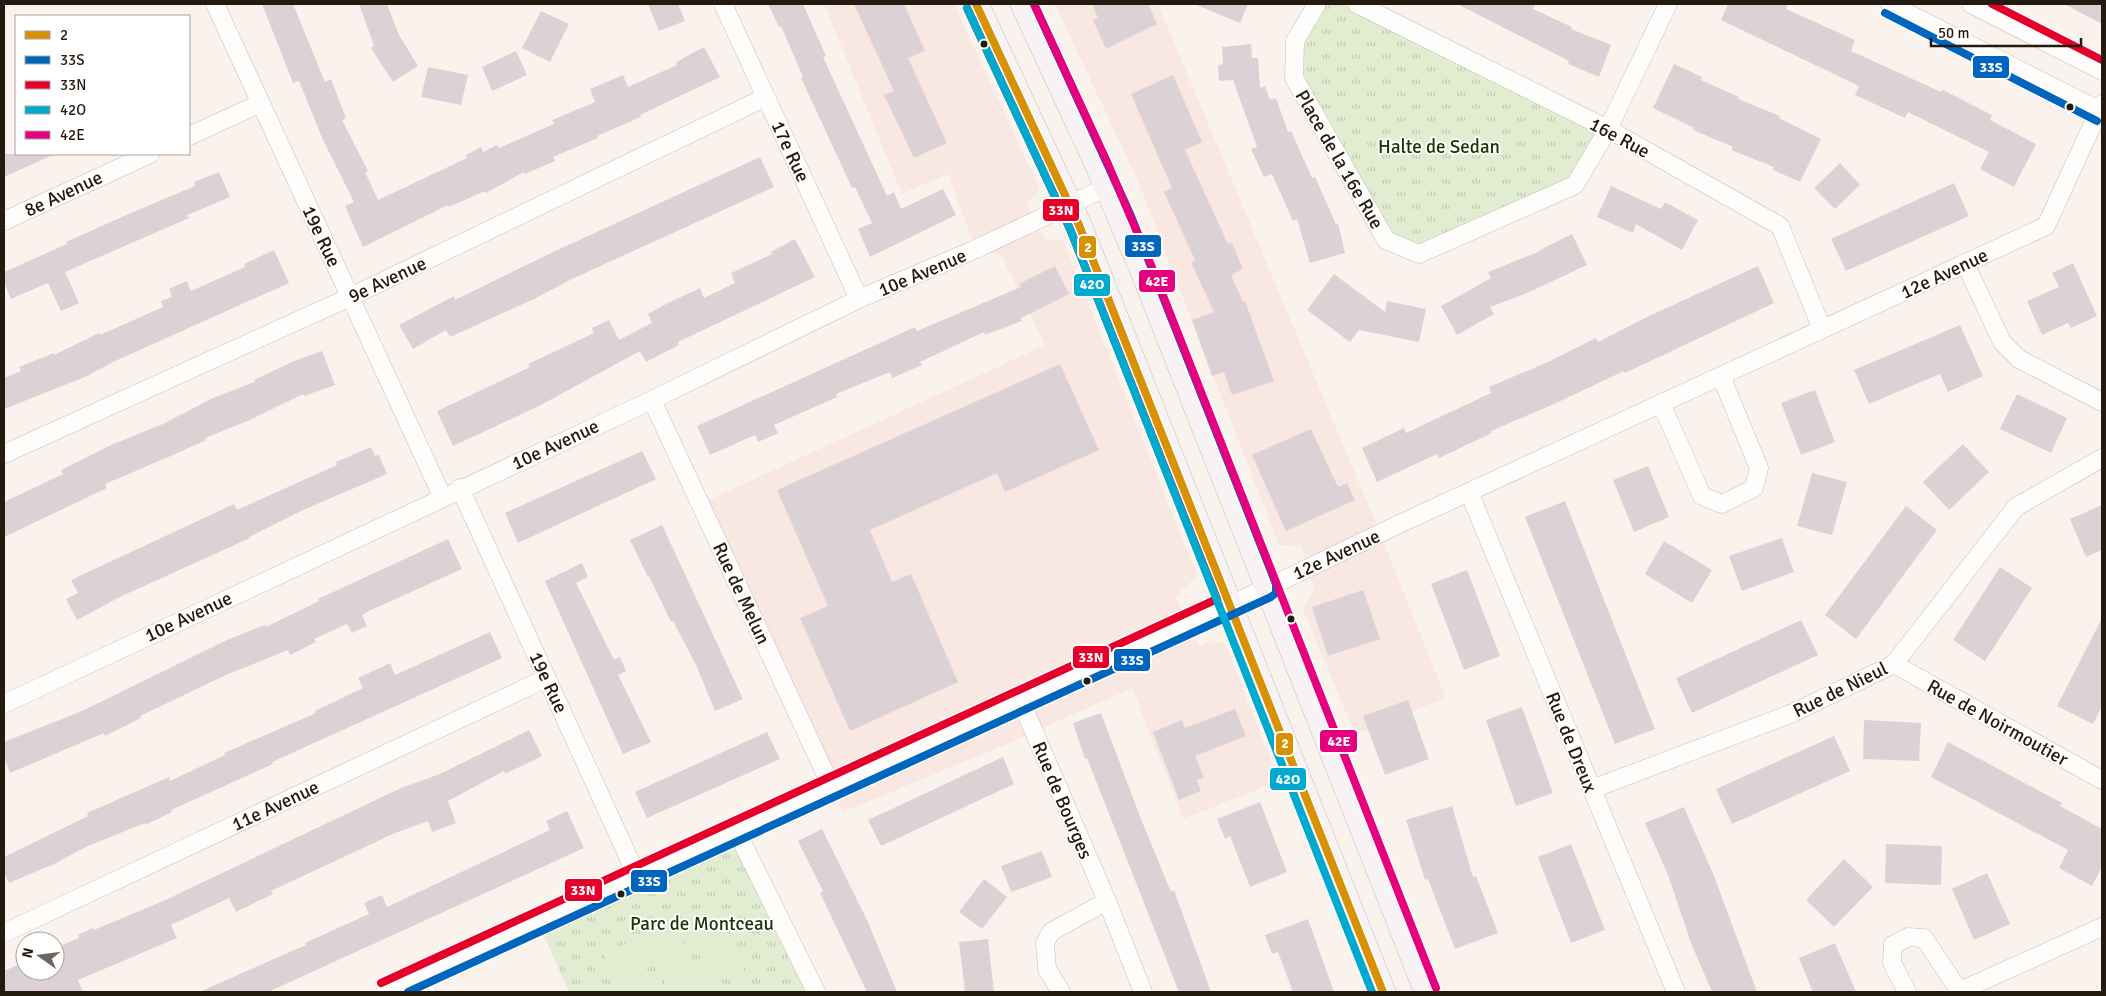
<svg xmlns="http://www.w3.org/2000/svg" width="2106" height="996" font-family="Signika,sans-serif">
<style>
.commercial{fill:#f9e7e1}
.park{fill:url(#park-tufts)}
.pitch{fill:#e1ecd1}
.building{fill:#dcd2d6}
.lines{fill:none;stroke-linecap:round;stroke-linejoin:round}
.street-casing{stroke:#c5bdb5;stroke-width:19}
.secondary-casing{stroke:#c5bdb5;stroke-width:26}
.street{stroke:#fefdfc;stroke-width:18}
.secondary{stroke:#f7f2f3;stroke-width:25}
.bus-1-casing{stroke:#fff;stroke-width:11}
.bus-2-casing{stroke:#fff;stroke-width:11}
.bus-3-casing{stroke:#fff;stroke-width:11}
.bus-4-casing{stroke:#fff;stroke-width:11}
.bus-5-casing{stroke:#fff;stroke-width:11}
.bus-1{stroke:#d89102;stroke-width:8}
.bus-2{stroke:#0065bd;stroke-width:8}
.bus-3{stroke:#e4002b;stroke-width:8}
.bus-4{stroke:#00a9ce;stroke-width:8}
.bus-5{stroke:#e5007d;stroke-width:8}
.bus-dot{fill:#251a10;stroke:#fff;stroke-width:2}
.labels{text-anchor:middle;stroke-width:4;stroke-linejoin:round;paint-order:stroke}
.street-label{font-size:19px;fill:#251a10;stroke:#fff}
.park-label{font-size:19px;fill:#1c3202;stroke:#fff}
.line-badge{stroke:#fff;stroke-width:2}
.badge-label{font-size:14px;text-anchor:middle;font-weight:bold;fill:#fff}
</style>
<defs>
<pattern id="park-tufts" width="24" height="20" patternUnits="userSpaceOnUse" patternTransform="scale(1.25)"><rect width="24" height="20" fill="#e1ecd1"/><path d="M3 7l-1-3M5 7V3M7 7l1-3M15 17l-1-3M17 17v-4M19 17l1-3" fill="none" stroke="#c1cab2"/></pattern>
</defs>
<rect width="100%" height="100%" fill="#faf3ed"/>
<path class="commercial" d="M824 4H954L1040 190 1027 204 1045 240H1063L1197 576 1175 597 1199 646 1213 640 1224 644 1227 648 1279 781 1183 819 1132 688 1007 744 843 812 700 504 1045 345 1001 255 976 249 948 174 902 194Z
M1055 4H1158L1380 533 1446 698 1355 734 1303 609 1314 589 1301 546 1279 545 1137 179Z"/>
<path class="park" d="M1317 4H1357L1608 129 1575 185 1419 254 1386 240 1294 78 1295 41Z
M736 830 816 992H569L538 922Z"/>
<path class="pitch" d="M713 903 744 970 713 984 682 917Z
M674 922 705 988 696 992H669L643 936Z
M634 940 658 992H621L603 954Z"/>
<path class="building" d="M262 4H293L325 82 331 79 346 118 342 120 368 171 365 172 378 200 467 158 466 155 481 147 483 152 497 145 499 148 554 124 552 120 595 102 590 89 623 75 628 87 677 65 676 62 704 47 720 77 640 115 641 117 597 136 598 138 553 157 555 161 525 174 524 172 486 193 485 191 449 207 448 205 363 247 345 206 354 202 323 140 299 81 293 83Z
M359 4H387L399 35 418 66 393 82 371 48 374 46Z
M648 4H678L685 21 659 31Z
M768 4H803L826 56 823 57 887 196 894 192 901 209 943 189 956 215 870 257 858 229 872 223 855 187 852 188 801 78 803 77 781 26 779 27Z
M854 4H904L925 51 908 58 947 143 914 158 884 95 894 91Z
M1092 4H1148L1157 24 1106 49 1093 20 1098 18Z
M1194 4H1248L1240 23Z
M1457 4H1536L1533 9 1572 27 1571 29 1611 45 1599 77 1568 64 1569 61Z
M1728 4H1788L1786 9 1855 40 1851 51 1941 92 1943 90 1992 115 1990 120 2036 144 2014 187 1980 169 1989 152 1908 112 1905 118 1855 95 1859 86 1721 20Z
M2064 4H2102V24Z
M541 11 569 24 550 62 522 48Z
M1251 44 1252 58H1258L1260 88 1265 86 1270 100 1276 98 1288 132 1291 131 1312 178 1315 177 1336 224 1338 223 1345 253 1310 263 1297 219 1293 221 1272 174 1264 177 1251 149 1257 147 1233 80 1219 81 1218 65 1223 64 1222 47Z
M516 51 527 75 492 91 482 67Z
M1674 64 1702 77 1701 80 1739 97 1738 99 1780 116 1779 118 1821 139 1800 182 1773 170 1774 167 1731 150 1733 147 1693 130 1694 128 1653 108Z
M428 67 468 75 461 105 421 97Z
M1173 75 1202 142 1185 150 1228 244 1232 243 1243 269 1231 275 1243 302 1245 301 1274 381 1232 395 1224 372 1212 376 1192 320 1214 312 1191 262 1195 260 1164 192 1172 188 1131 94Z
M4 154H55L4 177Z
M760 157 774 187 574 278 534 299 450 337 446 330 413 349 399 325 454 296 455 300 551 253Z
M1840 163 1860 185 1835 209 1814 188Z
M219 172 230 197 187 215 189 218 65 272 79 303 61 311 48 283 11 299 4 282V272L67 244 66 242 133 212 195 186 194 182Z
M1954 183 1969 216 1846 271 1831 239Z
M1611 186 1661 209 1665 202 1698 220 1682 250 1636 224 1633 233 1597 217Z
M1572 234 1587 265 1525 294 1490 307 1494 314 1457 335 1441 306 1491 278 1488 272 1538 252V251Z
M795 239 815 277 678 342 679 345 646 362 640 351 539 406 453 446 437 411 530 367 528 364 594 333 592 328 609 320 619 340 652 323 648 314 670 302 700 288 704 298 735 283 731 273 772 254 771 252Z
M274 250 289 283 113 362 85 377 4 409V378L21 371 19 367 54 353V355L99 333 100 335 163 307 161 301 172 297 169 289 187 281 191 291 245 267 244 264Z
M2073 263 2097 316 2071 328 2068 323 2042 335 2027 301 2059 287 2052 273Z
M1055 266 1069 294 1021 318 1022 321 985 335 984 332 920 362 922 365 892 378 890 372 836 394 837 397 774 425 778 433 758 442 755 435 710 455 697 426 915 327 917 331 1021 287 1019 284Z
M1758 266 1774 303 1625 373 1624 371 1554 404 1491 431 1492 433 1439 458 1437 454 1377 482 1362 448 1404 428 1406 433 1491 393 1489 387 1548 362 1596 338 1598 342 1647 317Z
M1334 274 1385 312 1387 301 1426 309 1419 342 1359 330 1350 342 1307 310Z
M1960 325 1983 376 1948 392 1940 374 1869 404 1854 370Z
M322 351 335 385 304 396 303 394 250 420 205 438 206 440 173 455 105 484 107 488 4 537V502L63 474 61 470 111 445 163 424 213 398 255 382 254 380 292 362Z
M1060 364 1099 450 1005 492 997 473 870 530 892 582 911 574 958 682 850 731 800 618 828 606 777 490Z
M1815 390 1835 442 1801 455 1781 403Z
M2017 394 2067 418 2051 453 2000 429Z
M1311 429 1338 487 1347 483 1355 500 1286 531 1252 455Z
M1963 444 1989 472 1949 510 1923 482Z
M371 447 375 456 379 455 387 474 303 510 249 537 250 538 122 596 77 620 66 599 78 593 71 580 234 504 237 510 337 465 336 462Z
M642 451 656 479 518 543 505 513Z
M1648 466 1669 517 1634 532 1613 480Z
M1812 473 1847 482 1832 535 1797 526Z
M1565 501 1655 729 1615 744 1525 517Z
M2102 505V550L2086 557 2070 519Z
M1906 506 1937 530 1856 639 1825 615Z
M662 525 743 699 715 711 696 665 673 621 671 622 649 576 648 577 630 540Z
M1782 538 1794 572 1742 591 1729 556Z
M448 539 462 569 369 611 362 615 367 626 352 633 347 624 314 639 316 642 290 655 288 650 226 675 140 716 141 718 105 736 104 733 10 773 4 757V742L82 711 227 640 265 625 266 627 319 601 318 599Z
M1664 541 1712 570 1692 603 1645 574Z
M582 563 588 577 576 583 614 660 620 657 626 671 618 675 651 742 623 754 545 581Z
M2000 567 2032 588 1985 661 1953 640Z
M1467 570 1500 656 1464 670 1431 584Z
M1363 590 1380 639 1328 656 1312 607Z
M2102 618V706L2093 724 2057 706Z
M1801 620 1818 655 1692 713 1676 678Z
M490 632 502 658 272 762 273 764 171 810 172 812 145 825V823L88 846 54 864 9 883 4 872V857L88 816 87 813 169 777 170 781 225 755 224 753 316 713 315 711 363 688 358 678 390 663 395 675Z
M1408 700 1429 759 1385 775 1363 716Z
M1522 707 1553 793 1516 806 1486 720Z
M1235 709 1246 736 1195 756 1204 778 1197 780 1201 791 1179 800 1153 732 1182 720 1185 728Z
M1101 713 1141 819 1171 892 1174 890 1211 992H1179L1087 758 1085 759 1073 723Z
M1864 720 1921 723 1919 761 1863 759Z
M529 730 542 756 505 774 504 771 448 801 456 823 432 832 428 821 395 833 271 891 273 894 236 912 229 898 171 925 177 938 78 980 83 992H4V971L25 962V971H55V948L79 938 78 935 93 928 94 930 161 902 401 788 440 774Z
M767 732 780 759 647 818 635 792Z
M1834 736 1850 771 1732 824 1716 789Z
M1948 742 2062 803 2060 806 2102 829V867L2092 886 2059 868 2068 850 1931 777Z
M1003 757 1014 784 881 846 868 820Z
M1260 802 1287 872 1250 887 1230 836 1225 839 1217 819Z
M1452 806 1473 877 1476 876 1498 933 1455 949 1428 879 1425 880 1406 820Z
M1684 807 1714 876 1757 992H1712L1691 943 1668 875 1645 823Z
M567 811 584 848 268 992H199L306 945 305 943 369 914 364 903 382 895 387 907 550 830 546 821Z
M822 829 867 920 897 992H867L820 893 823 891 798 841Z
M1571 844 1605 930 1571 943 1538 857Z
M1886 844 1942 846 1941 885 1885 883Z
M1042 851 1052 877 1011 892 1001 866Z
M1844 859 1873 887 1834 927 1806 900Z
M1987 873 2010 924 1974 940 1952 889Z
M984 879 1007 897 982 929 959 912Z
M1308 919 1334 992H1293L1278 952 1272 954 1265 935Z
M988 939 994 992H965L959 942Z
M1835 943 1856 992H1813L1799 958Z"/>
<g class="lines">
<g class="street-casing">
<path id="street" d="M215 4 442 496
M723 4 859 299
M1317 4 1295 41 1294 78 1386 240 1419 254 1575 185 1608 129 1668 4
M1357 4 1608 129 1780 226 1822 329
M1890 4 2102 112
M1971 4 2102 71
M189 136 261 103
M4 221 150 154
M1965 263 2002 342 2019 359 2102 402
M652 400 831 786
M1661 403 1702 496 1722 504 1754 488 1759 468 1721 376
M4 454 350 297 766 97
M460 488 637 876
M1469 492 1676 992
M1894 664 2102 780
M1020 699 1107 901 1143 992
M4 704 652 400 859 299 976 249 1107 187
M1592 789 1793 713 1894 664 2016 507 2102 458
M736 830 816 992
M4 933 547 678
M420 976 427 992
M385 992 1267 588 1393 527 2046 226 2102 104
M1061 992 1047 969 1045 943 1051 932 1107 901
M1907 992 1892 963 1893 945 1908 937 1924 938 1960 992
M1958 992 2102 927"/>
</g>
<g class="secondary-casing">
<path id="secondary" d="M976 4 1079 225 1383 992
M1023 4 1099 168 1142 269 1427 992"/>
</g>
<use href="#street" class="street"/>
<use href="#secondary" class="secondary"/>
<g class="bus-1-casing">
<path id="bus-1" d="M976 4 1079 225 1383 992"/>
</g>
<g class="bus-2-casing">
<path id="bus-2" d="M1885 13 2097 121
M408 992 1271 597 1276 593V584L1131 216 1034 4"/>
</g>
<g class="bus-3-casing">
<path id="bus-3" d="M1992 4 2102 60
M381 983 1217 599 1070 229 967 8"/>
</g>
<g class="bus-4-casing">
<path id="bus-4" d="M967 8 1070 229 1372 992"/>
</g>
<g class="bus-5-casing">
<path id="bus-5" d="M1034 4 1108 164 1151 265 1436 988"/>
</g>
<use href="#bus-1" class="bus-1"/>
<use href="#bus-2" class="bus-2"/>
<use href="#bus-3" class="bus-3"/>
<use href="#bus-4" class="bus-4"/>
<use href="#bus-5" class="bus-5"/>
</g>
<g class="bus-dot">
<circle cx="984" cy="44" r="4.5"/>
<circle cx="2070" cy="107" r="4.5"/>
<circle cx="1291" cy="619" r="4.5"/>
<circle cx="1087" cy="681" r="4.5"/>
<circle cx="621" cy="894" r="4.5"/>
</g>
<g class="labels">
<g class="street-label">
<text transform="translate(1620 137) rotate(28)" y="7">16e Rue</text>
<text transform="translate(791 151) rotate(65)" y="7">17e Rue</text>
<text transform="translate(1340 159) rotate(60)" y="7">Place de la 16e Rue</text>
<text transform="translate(63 193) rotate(-25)" y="7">8e Avenue</text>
<text transform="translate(322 236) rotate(65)" y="7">19e Rue</text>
<text transform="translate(922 272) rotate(-23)" y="7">10e Avenue</text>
<text transform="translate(1944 273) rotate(-25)" y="7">12e Avenue</text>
<text transform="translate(387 279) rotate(-25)" y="7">9e Avenue</text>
<text transform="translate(555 444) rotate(-25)" y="7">10e Avenue</text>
<text transform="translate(1336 554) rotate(-25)" y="7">12e Avenue</text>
<text transform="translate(742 593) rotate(65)" y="7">Rue de Melun</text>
<text transform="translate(188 616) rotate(-25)" y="7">10e Avenue</text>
<text transform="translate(549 682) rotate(65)" y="7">19e Rue</text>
<text transform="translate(1840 689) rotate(-26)" y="7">Rue de Nieul</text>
<text transform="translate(1998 722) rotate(29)" y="7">Rue de Noirmoutier</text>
<text transform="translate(1572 742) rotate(68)" y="7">Rue de Dreux</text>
<text transform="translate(1063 800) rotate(67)" y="7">Rue de Bourges</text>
<text transform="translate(275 805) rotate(-25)" y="7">11e Avenue</text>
</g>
<g class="park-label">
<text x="1439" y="153">Halte de Sedan</text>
<text x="702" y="930">Parc de Montceau</text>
</g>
</g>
<g class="line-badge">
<rect x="1972" y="55" width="38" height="24" rx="5" fill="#0065bd"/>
<rect x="1042" y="198" width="38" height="24" rx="5" fill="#e4002b"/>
<rect x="1124" y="234" width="38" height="24" rx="5" fill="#0065bd"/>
<rect x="1078" y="235" width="19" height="24" rx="5" fill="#d89102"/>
<rect x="1138" y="269" width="38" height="24" rx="5" fill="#e5007d"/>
<rect x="1073" y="273" width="38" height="24" rx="5" fill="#00a9ce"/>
<rect x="1072" y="645" width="38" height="24" rx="5" fill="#e4002b"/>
<rect x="1113" y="648" width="38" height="24" rx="5" fill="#0065bd"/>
<rect x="1319" y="729" width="39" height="24" rx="5" fill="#e5007d"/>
<rect x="1275" y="732" width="19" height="24" rx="5" fill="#d89102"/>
<rect x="1269" y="767" width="38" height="24" rx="5" fill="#00a9ce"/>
<rect x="630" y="869" width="38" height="24" rx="5" fill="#0065bd"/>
<rect x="564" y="878" width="39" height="24" rx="5" fill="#e4002b"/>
</g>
<g class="badge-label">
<text x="1991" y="72">33S</text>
<text x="1061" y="215">33N</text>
<text x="1143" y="251">33S</text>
<text x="1088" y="252">2</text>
<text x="1157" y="286">42E</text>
<text x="1092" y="289">42O</text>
<text x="1091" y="662">33N</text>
<text x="1132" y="665">33S</text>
<text x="1339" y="746">42E</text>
<text x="1285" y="748">2</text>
<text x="1288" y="784">42O</text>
<text x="649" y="886">33S</text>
<text x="583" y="895">33N</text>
</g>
<rect width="2106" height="996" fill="none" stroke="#251a10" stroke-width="10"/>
<rect x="15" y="15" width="175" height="140" fill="#ffffff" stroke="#a8a39f"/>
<rect x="25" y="31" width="25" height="8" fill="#d89102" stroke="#a8a39f"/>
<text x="60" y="40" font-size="15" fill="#251a10">2</text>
<rect x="25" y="56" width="25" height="8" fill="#0065bd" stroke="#a8a39f"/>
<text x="60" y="65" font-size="15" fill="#251a10">33S</text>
<rect x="25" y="81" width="25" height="8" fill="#e4002b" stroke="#a8a39f"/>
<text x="60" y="90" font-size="15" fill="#251a10">33N</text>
<rect x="25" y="106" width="25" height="8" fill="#00a9ce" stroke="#a8a39f"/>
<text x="60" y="115" font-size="15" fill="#251a10">42O</text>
<rect x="25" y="131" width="25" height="8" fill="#e5007d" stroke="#a8a39f"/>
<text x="60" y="140" font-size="15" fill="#251a10">42E</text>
<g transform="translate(40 956) rotate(284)"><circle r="24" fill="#ffffff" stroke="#a8a39f"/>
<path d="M0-4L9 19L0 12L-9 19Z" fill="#70665d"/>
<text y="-8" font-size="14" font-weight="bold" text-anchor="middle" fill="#251a10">N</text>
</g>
<path d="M1931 38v8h150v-8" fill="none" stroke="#251a10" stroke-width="2.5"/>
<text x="1938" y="38" font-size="15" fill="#251a10" stroke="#ffffff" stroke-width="4" paint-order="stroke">50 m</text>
</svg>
